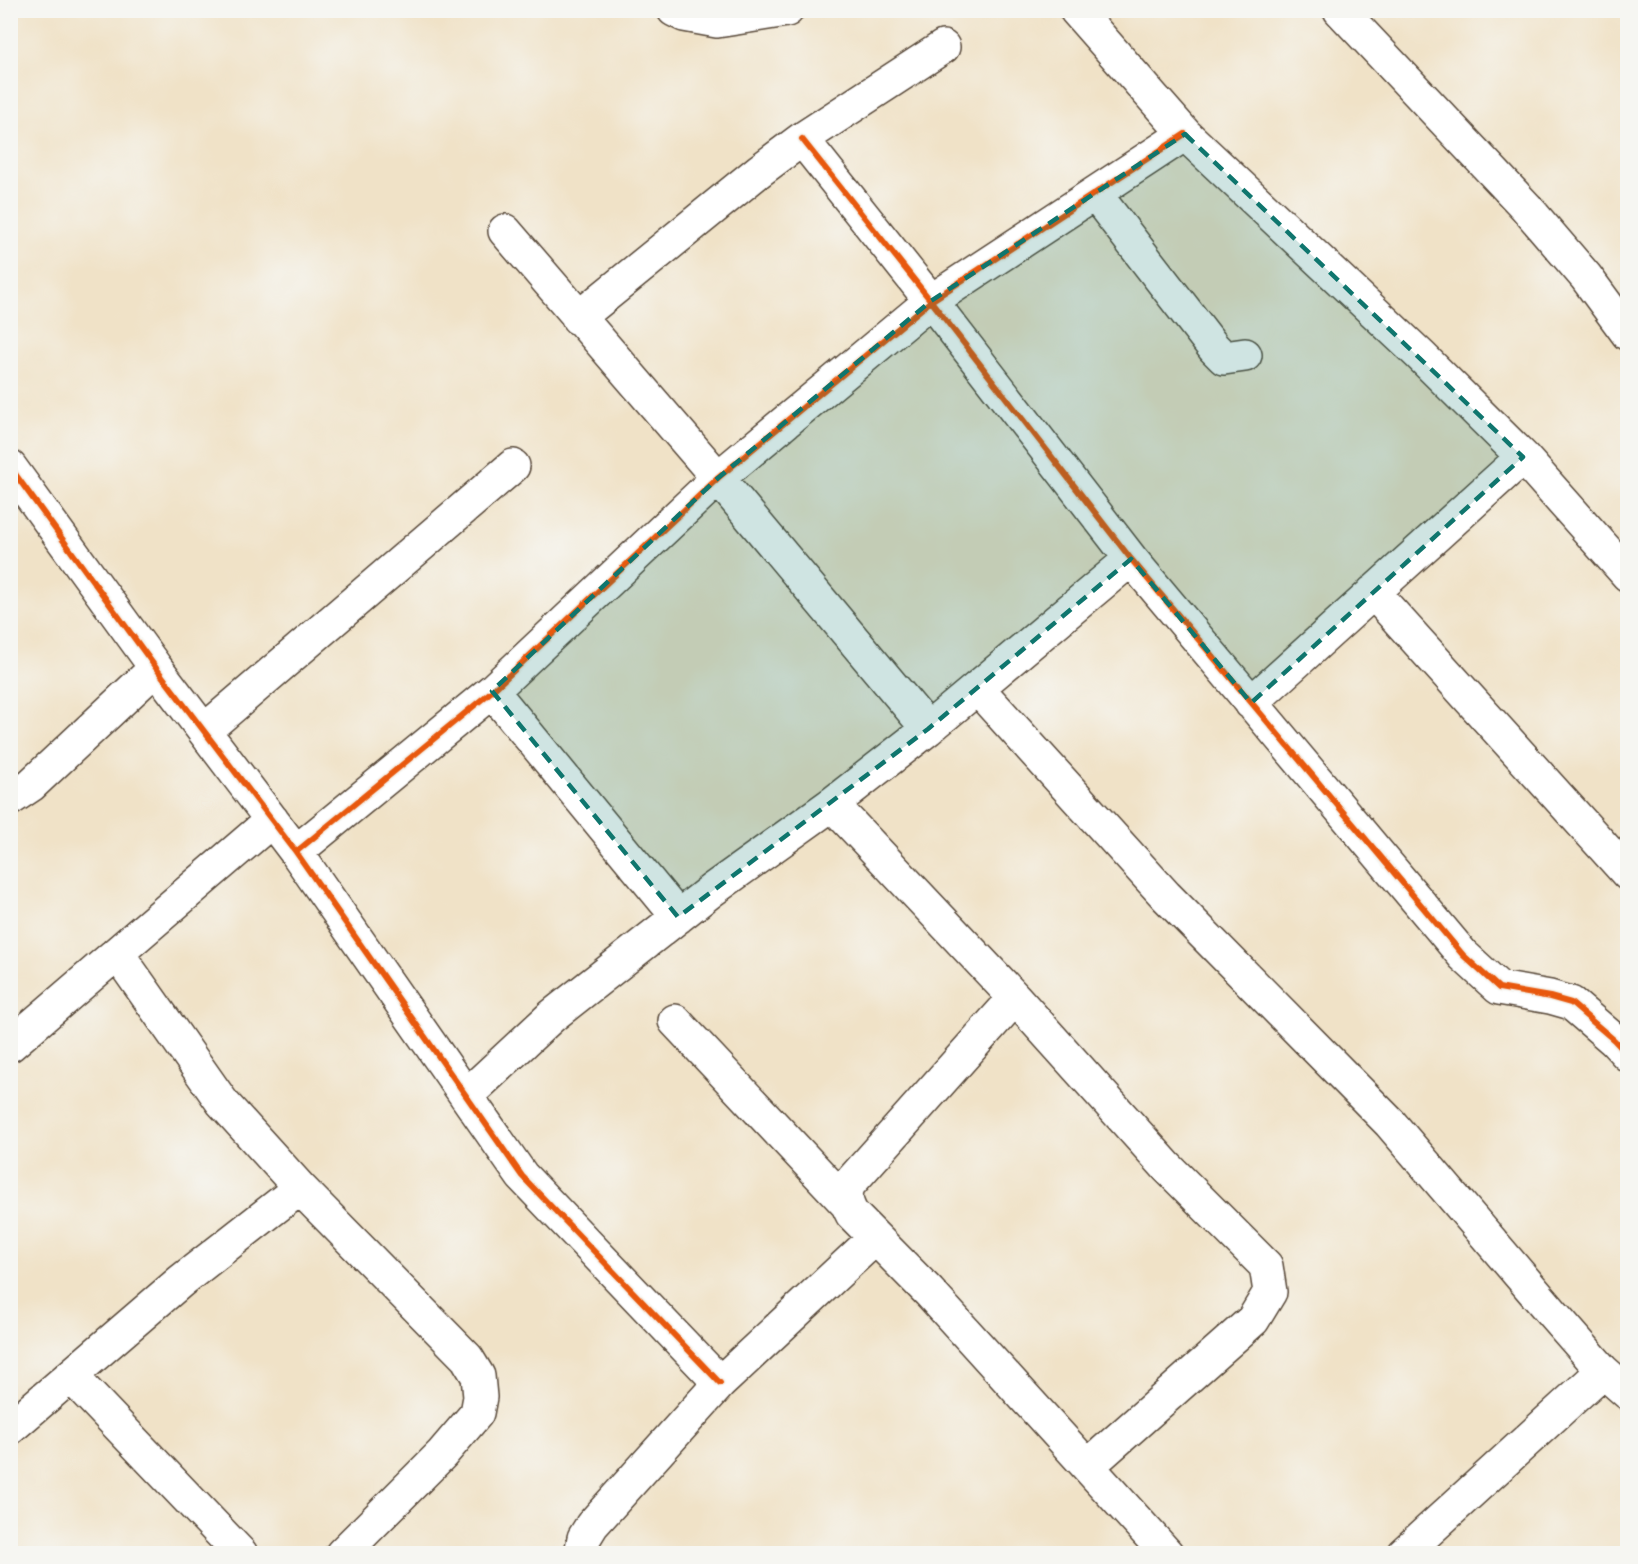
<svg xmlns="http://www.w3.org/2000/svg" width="1638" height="1564" font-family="Sriracha,sans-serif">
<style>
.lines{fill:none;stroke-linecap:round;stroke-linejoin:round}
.street-casing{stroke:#564637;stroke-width:36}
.street{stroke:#fff;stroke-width:33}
.cycleway-casing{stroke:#f6f6f2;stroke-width:10}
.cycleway{stroke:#e8590c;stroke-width:6}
.marked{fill:#0f766e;fill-opacity:0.2;stroke:#0f766e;stroke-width:4.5;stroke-dasharray:12 8;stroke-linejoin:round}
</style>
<rect width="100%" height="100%" fill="#f6f6f2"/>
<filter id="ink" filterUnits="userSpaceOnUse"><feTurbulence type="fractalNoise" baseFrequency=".0167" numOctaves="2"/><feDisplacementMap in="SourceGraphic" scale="12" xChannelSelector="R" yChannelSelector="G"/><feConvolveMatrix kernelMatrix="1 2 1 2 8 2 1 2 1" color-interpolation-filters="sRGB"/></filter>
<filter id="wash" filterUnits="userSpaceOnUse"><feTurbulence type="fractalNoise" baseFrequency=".008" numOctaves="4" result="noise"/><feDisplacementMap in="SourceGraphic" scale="24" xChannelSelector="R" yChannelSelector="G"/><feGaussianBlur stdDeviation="1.35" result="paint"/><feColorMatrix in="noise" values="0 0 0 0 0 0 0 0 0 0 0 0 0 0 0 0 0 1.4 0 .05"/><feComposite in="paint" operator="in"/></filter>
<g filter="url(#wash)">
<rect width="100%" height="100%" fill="#f0e2c7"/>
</g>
<g filter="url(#ink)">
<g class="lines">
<g class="street-casing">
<path id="street" d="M674 10 684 15 717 21 787 10
M1076 10 1185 134 1420 355 1523 457 1628 575
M1340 10 1526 207 1586 277 1628 334
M802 139 931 301 1131 559 1463 955 1499 988 1550 997 1571 1003 1614 1040 1628 1055
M1095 194 1214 348 1224 358 1245 355
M505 231 718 478 928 729
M578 318 759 171 802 139 943 47
M10 467 156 668 296 852 522 1176 720 1383
M1373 592 1628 874
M977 688 1166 896 1390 1123 1554 1315 1603 1371 1628 1393
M492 691 678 917
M1251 703 1523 457
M204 731 513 466
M10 799 31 785 156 668
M832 804 1015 998 849 1184C844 1196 846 1203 852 1214L929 1292 1167 1554
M296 852 492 691 718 478 931 301 1185 134
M117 953 222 1102 300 1188 467 1358 478 1376 480 1397 477 1413 442 1454 342 1554
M1015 998 1167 1167 1266 1266 1270 1292 1253 1320 1088 1466
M675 1021 846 1203
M10 1045 272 820
M466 1096 552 1016 712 890 832 804 928 729 1131 559
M71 1376 241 1554
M10 1428 181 1281 300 1188
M581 1554 584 1538 592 1525 720 1383 875 1238
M1403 1554 1603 1371"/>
</g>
<use href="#street" class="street"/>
<g class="cycleway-casing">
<path id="cycleway" d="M802 139 931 301 1131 559 1463 955 1499 988 1550 997 1571 1003 1614 1040 1628 1055
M10 467 156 668 296 852 522 1176 720 1383
M296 852 492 691 718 478 931 301 1185 134"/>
</g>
<use href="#cycleway" class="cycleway"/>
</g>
</g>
<path class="marked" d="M1185 134 1523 457 1251 703 1131 559 928 729 678 917 492 691 718 478 931 301Z"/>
<rect width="1638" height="1564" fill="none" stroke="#f6f6f2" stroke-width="36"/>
</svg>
